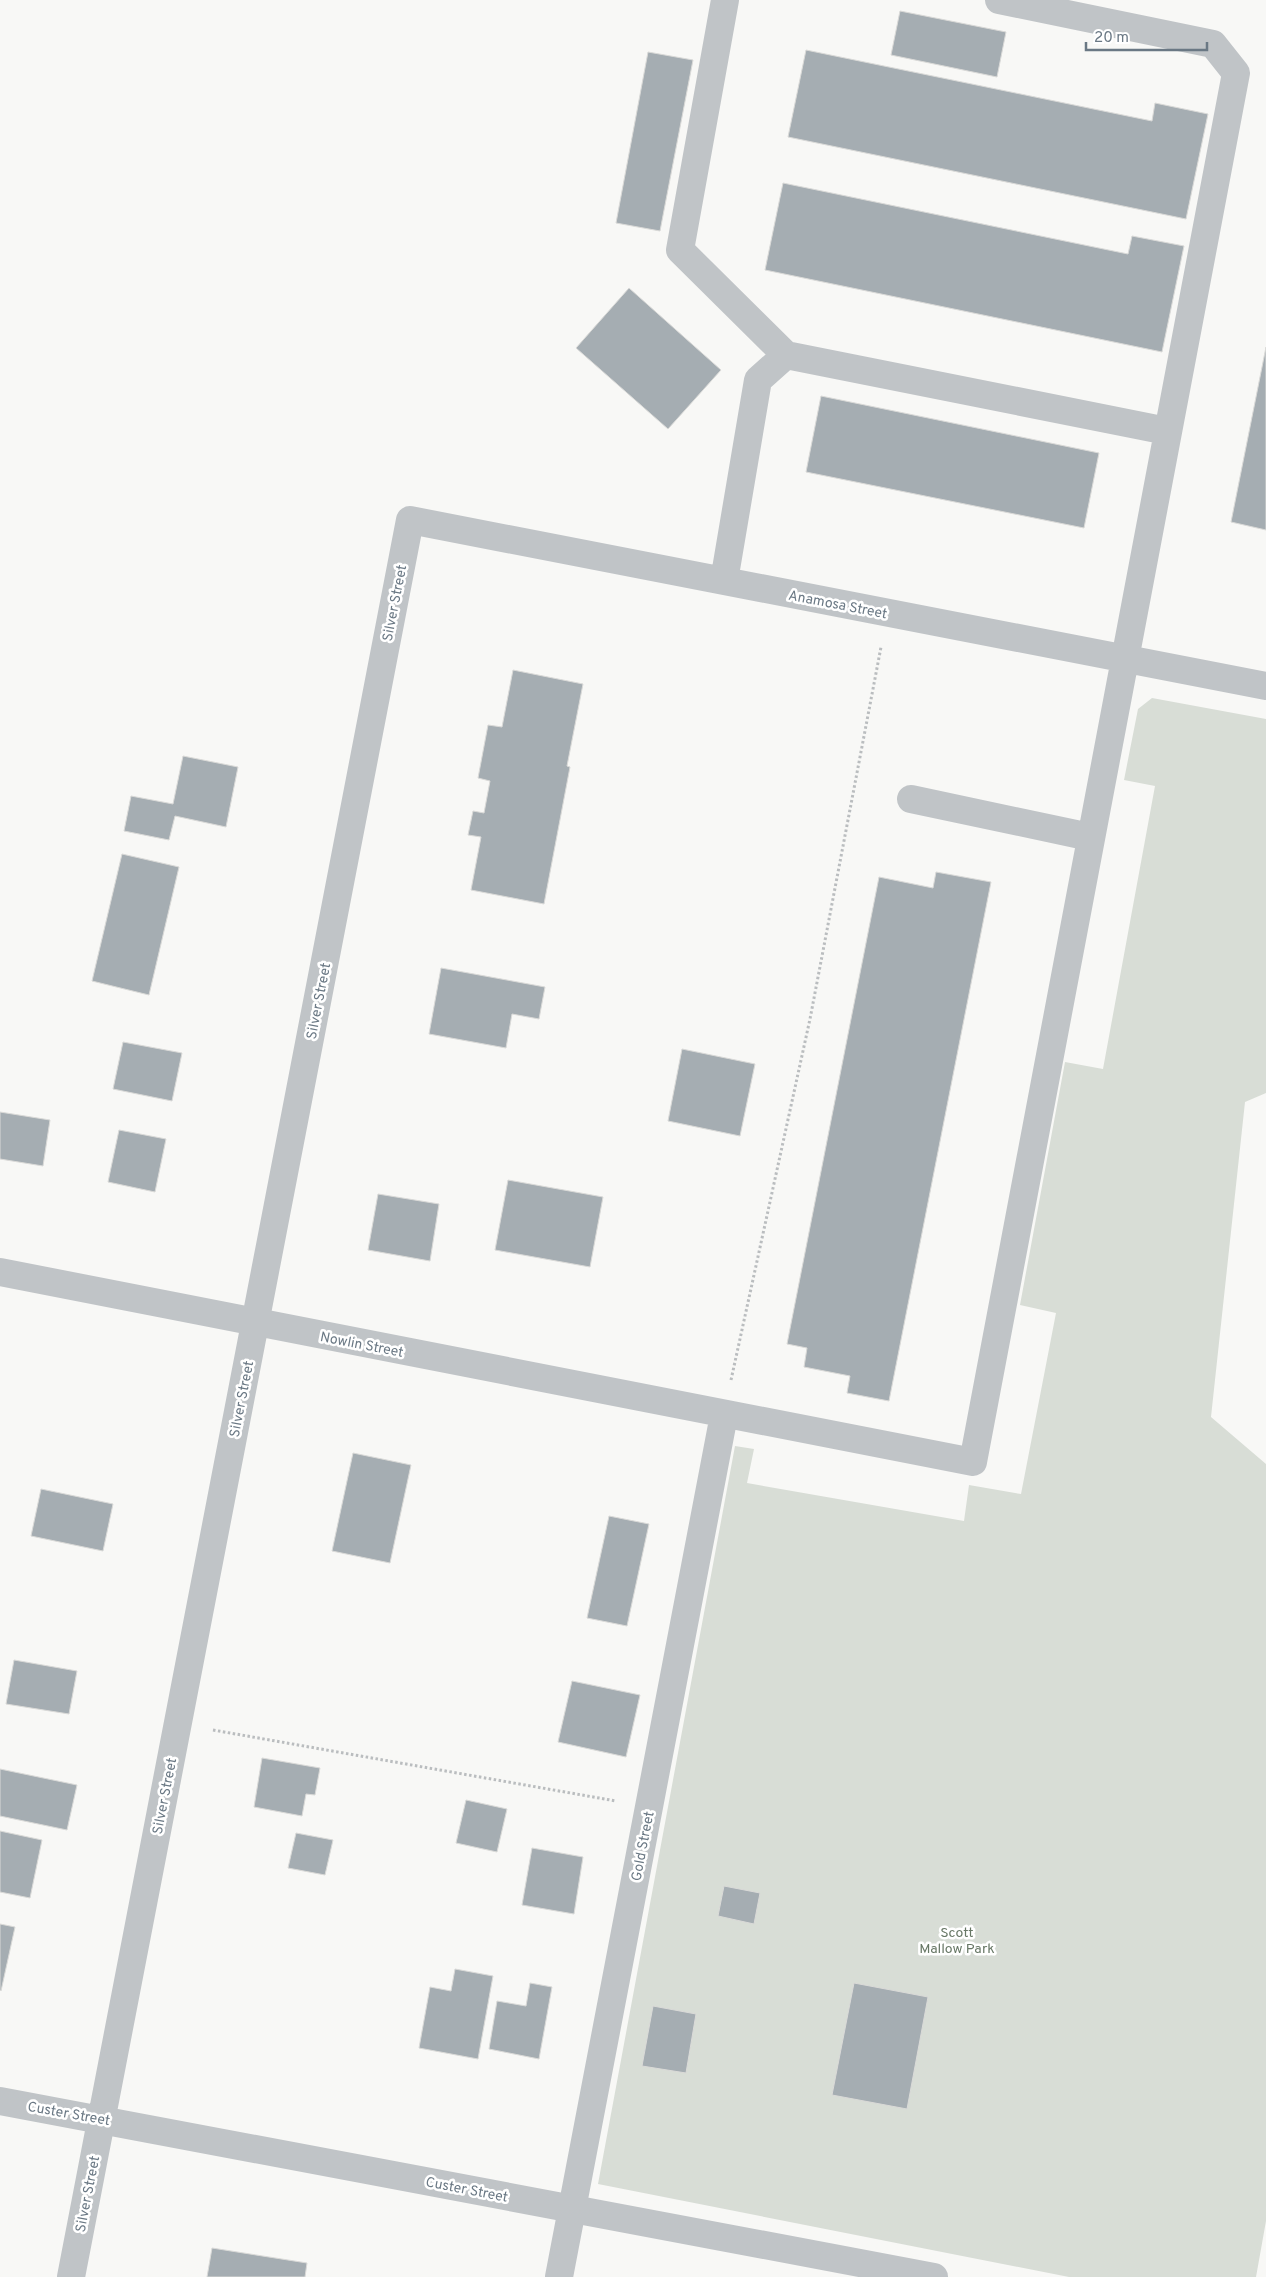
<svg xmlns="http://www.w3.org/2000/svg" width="1266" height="2277" font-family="Overpass,sans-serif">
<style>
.green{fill:#d8ddd6}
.building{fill:#a5adb2;stroke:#dadad8}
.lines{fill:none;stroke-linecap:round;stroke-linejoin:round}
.path{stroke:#babdbf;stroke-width:3;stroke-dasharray:2.5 2.5;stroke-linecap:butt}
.minor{stroke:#c0c4c7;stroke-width:28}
.labels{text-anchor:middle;stroke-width:5;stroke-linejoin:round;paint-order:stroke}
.street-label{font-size:14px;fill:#6a7884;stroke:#fff}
.park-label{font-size:14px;fill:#677765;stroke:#fff}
</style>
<rect width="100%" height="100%" fill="#f8f8f6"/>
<path class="green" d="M1152 698 1266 719V1093L1245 1102 1211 1417 1266 1464V2221L1256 2277H1069L598 2184 735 1446 754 1449 747 1483 964 1521 969 1485 1021 1494 1056 1313 1020 1305 1065 1062 1103 1069 1155 786 1124 780 1138 709Z"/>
<path class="building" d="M900 11 1006 32 997 77 891 55Z
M806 50 1152 121 1155 103 1208 114 1186 219 788 137Z
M648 52 693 60 660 231 616 223Z
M783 183 1128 254 1132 236 1184 246 1162 352 765 270Z
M629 288 721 370 668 429 576 348Z
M1266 347V530L1231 522Z
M821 396 1099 453 1084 528 806 472Z
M513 670 583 684 567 766 570 767 544 904 471 890 481 837 468 835 473 811 484 813 490 781 478 778 488 725 502 727Z
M183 756 238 767 226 827 175 816 169 840 124 831 131 796 173 804Z
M122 854 179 867 149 995 92 981Z
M936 872 991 882 889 1401 847 1393 850 1376 804 1367 807 1348 787 1344 879 877 933 888Z
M441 968 545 987 539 1019 512 1014 506 1048 429 1034Z
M123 1042 182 1053 172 1101 113 1089Z
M682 1049 755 1064 740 1136 668 1121Z
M0 1112 50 1120 43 1166 0 1159Z
M119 1130 166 1139 155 1192 108 1182Z
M508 1180 603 1197 590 1267 495 1250Z
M378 1194 439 1204 430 1261 368 1250Z
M353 1453 411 1465 390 1563 332 1551Z
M41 1489 113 1504 103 1551 31 1536Z
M609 1516 649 1524 627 1626 587 1618Z
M14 1660 77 1671 69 1714 6 1704Z
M572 1681 640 1695 626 1757 558 1742Z
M262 1758 320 1768 315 1795 306 1794 302 1816 254 1807Z
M0 1769 77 1785 67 1830 0 1816Z
M466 1800 507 1809 497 1852 456 1843Z
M0 1831 42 1840 30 1898 0 1892Z
M296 1833 333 1840 325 1875 288 1868Z
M532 1848 583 1857 574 1914 522 1905Z
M724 1886 760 1893 754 1924 718 1916Z
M0 1924 15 1927 1 1991 0 1990Z
M455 1969 493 1976 478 2059 419 2048 430 1987 451 1991Z
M530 1983 552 1987 539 2059 489 2049 497 2001 526 2006Z
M854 1983 928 1997 907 2109 832 2095Z
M653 2006 696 2014 686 2073 642 2066Z
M212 2248 307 2263 305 2277H207Z"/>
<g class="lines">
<path class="path" d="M731 1380 810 1019 881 647
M213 1730 616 1801"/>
<path class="minor" d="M725 0 680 250 786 355
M724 581 758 380 786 355 1167 431
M911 799 1090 837
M0 1272 973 1462 1236 73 1213 44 999 0
M0 2101 934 2277
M71 2277 410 520 1266 686
M559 2277 724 1415"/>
</g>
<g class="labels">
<g class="street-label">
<text transform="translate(394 603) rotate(-79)" y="5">Silver Street</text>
<text transform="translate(838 604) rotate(11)" y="5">Anamosa Street</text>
<text transform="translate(318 1001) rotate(-79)" y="5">Silver Street</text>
<text transform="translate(362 1344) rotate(11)" y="5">Nowlin Street</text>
<text transform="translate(241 1399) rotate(-79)" y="5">Silver Street</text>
<text transform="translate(164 1796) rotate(-79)" y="5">Silver Street</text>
<text transform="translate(642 1846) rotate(-79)" y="5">Gold Street</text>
<text transform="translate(69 2113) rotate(10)" y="5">Custer Street</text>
<text transform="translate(467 2189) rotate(11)" y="5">Custer Street</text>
<text transform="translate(87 2194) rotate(-79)" y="5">Silver Street</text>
</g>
<g class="park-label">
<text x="957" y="1937">Scott<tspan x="957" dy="16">Mallow Park</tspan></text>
</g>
</g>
<path d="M1086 42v8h121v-8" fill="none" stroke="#6a7884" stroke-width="2.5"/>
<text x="1094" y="42" font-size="15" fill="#6a7884" stroke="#ffffff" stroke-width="4" paint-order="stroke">20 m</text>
</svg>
